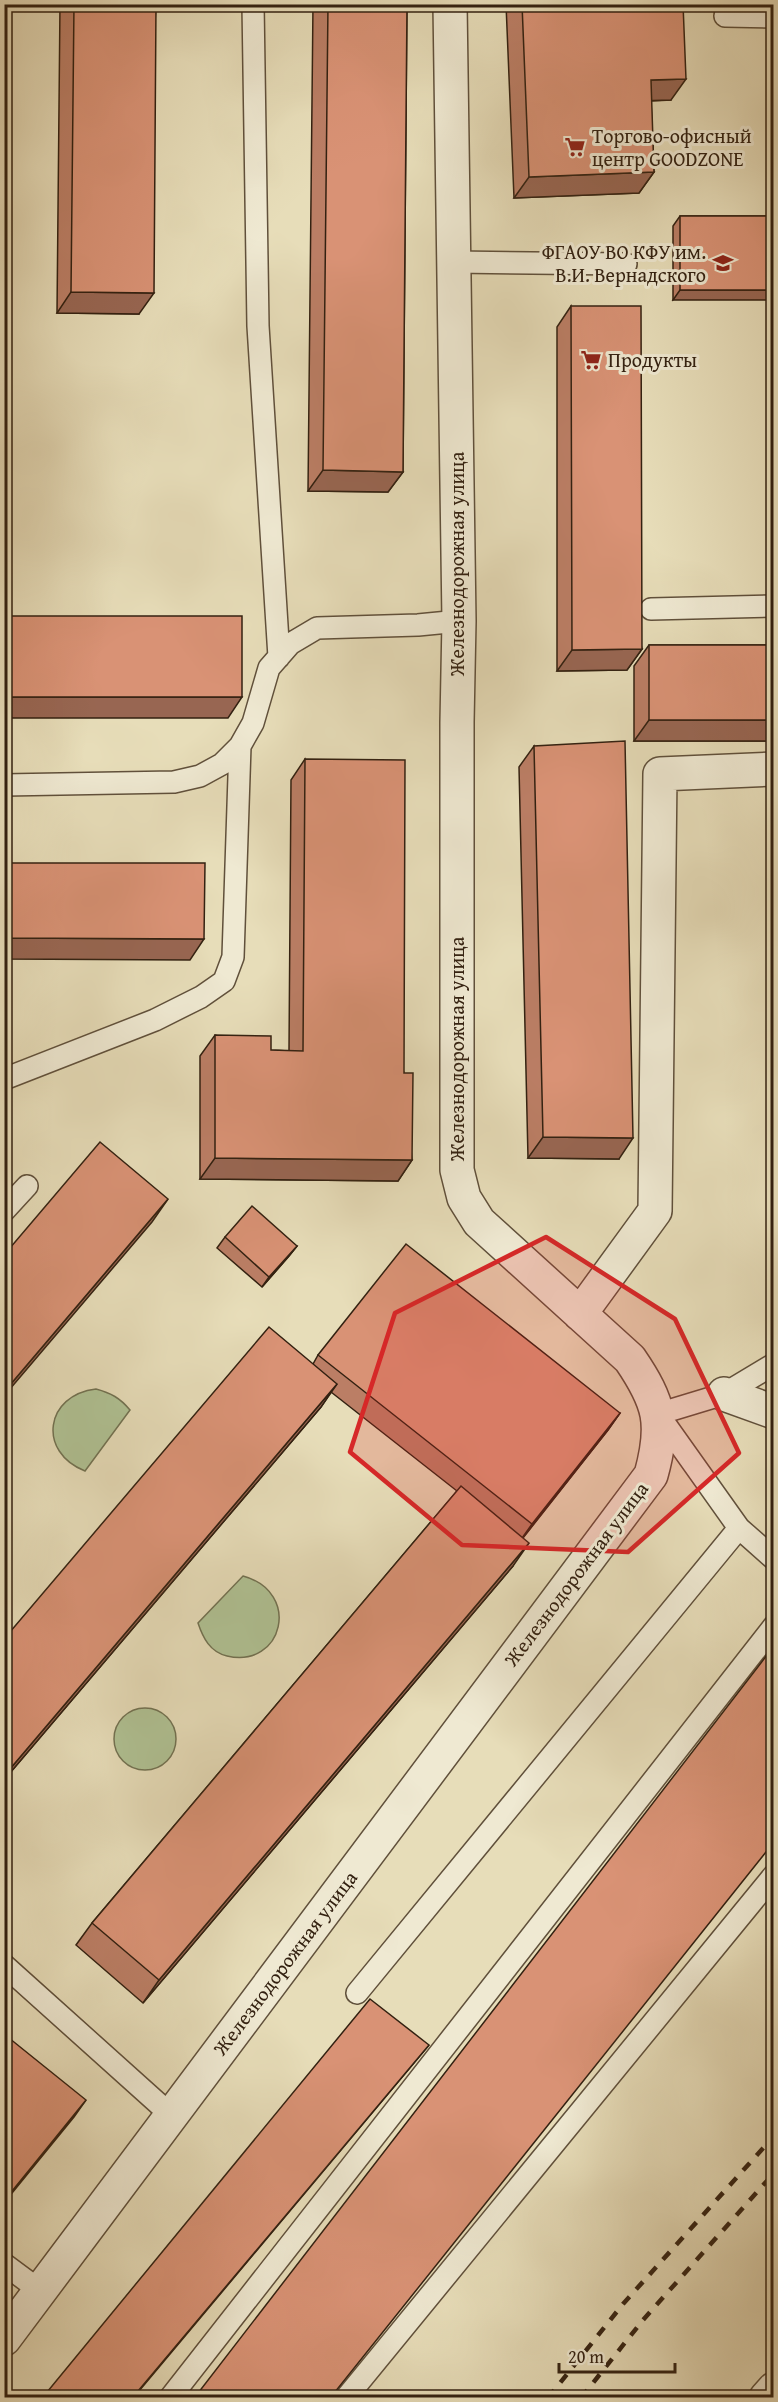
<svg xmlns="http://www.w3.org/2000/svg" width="778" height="2402" font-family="'Gentium Book Plus',serif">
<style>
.green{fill:#b0c294;stroke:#727252;stroke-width:1.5}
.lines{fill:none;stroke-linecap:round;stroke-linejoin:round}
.lane-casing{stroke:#60503b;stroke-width:24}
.street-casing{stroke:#60503b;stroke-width:36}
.lane{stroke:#efe9d2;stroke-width:21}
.street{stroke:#efe9d2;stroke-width:33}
.rail{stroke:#332111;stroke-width:4.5;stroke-dasharray:10 10;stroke-linecap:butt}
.wall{fill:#bb7e65;stroke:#332111;stroke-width:1.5}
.shaded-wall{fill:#986652;stroke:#332111;stroke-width:1.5}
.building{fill:#d99275;stroke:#332111;stroke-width:1.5}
.marked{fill:#d62828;fill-opacity:0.2;stroke:#d62828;stroke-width:4.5;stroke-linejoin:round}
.labels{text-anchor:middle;stroke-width:6;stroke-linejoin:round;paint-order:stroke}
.poi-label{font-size:20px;fill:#332111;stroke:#efe9d2;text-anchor:start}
.street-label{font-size:20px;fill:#332111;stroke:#efe9d2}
</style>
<rect width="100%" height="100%" fill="#e7ddb9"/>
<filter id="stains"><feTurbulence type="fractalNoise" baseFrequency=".00333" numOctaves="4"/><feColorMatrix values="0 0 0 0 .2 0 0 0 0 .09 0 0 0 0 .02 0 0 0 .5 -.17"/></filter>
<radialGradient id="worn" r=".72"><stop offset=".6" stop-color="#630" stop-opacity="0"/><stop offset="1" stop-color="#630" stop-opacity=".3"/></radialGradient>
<path class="green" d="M96 1389C111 1393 120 1398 130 1410L85 1471C37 1452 45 1395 96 1389Z
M243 1576C302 1592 283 1669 227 1656 210 1652 203 1638 198 1623Z
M114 1739a31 31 0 1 1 62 0a31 31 0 1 1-62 0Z"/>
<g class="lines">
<g class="lane-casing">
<path id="lane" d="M253 4 258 326 279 657
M725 16 774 17
M454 262 626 264
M651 609 774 606
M4 785 174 782 200 776 222 764 240 746 253 723 269 668 290 644 317 628 418 625 459 621
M4 1079 155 1020 201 997 224 981 233 957 240 746
M4 1211 27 1186
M739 1528 658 1414 724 1394 774 1364
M4 1965 171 2115
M357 1993 739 1528 774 1559
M4 2264 39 2290
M170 2398 774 1626
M346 2398 774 1875"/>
</g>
<g class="street-casing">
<path id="street" d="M580 1314 655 1211 660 774 774 769
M724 1394 774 1412
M4 2339 651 1475C665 1424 660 1403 630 1359L479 1222 464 1198 457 1170V722L459 621 450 4
M766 2398 774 2389"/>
</g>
<use href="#lane" class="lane"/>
<use href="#street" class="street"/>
<path class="rail" d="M548 2398 623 2304 774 2136
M581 2398 643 2320 774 2173"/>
</g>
<path class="wall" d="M60 4H156L139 314 57 313Z
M313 4H407L403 472 388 492 308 491Z
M506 4H683L671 100 651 101 654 172 639 193 514 198Z
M680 216H774L673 300V226Z
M571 306 642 649 627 670 557 671V327Z
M649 645H774V741H634V666Z
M534 746 619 1159 528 1158 519 767Z
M305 759 404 1073 412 1160 398 1181 200 1179V1056L215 1035 271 1050 289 1051 291 780Z
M225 1237 297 1246 289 1256 262 1287 217 1248Z
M318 1355 620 1413 608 1430 523 1538 513 1566 143 2003 76 1945 92 1923 457 1491 331 1392 321 1407 4 1780V1639L313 1364Z"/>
<path class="shaded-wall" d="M686 79 671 100 636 101 651 80Z
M654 172 639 193 514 198 529 177Z
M680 290H774V300H673Z
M71 292 154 293 139 314 57 313Z
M323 470 403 472 388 492 308 491Z
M642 649 627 670 557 671 572 650Z
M4 697H242L228 718H4Z
M649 720H774V741H634Z
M4 938 204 939 190 960 4 959Z
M543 1137 633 1138 619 1159 528 1158Z
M215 1158 412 1160 398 1181 200 1179Z
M168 1199 152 1222 4 1396V1392Z
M297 1246 289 1256 262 1287 269 1277Z
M337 1384 321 1407 4 1780V1776Z
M620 1413 608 1430 520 1541 532 1524Z
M529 1543 513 1566 143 2003 159 1980Z
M429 2045 134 2397H133Z
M86 2100 74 2117 4 2203V2201Z"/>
<path class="building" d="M74 4H156L154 293 71 292Z
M328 4H407L403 472 323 470Z
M522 4H683L686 79 651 80 654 172 529 177Z
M680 216H774V290H680Z
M571 306H641L642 649 572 650Z
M4 616H242V697H4Z
M649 645H774V720H649Z
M625 741 633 1138 543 1137 534 746Z
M305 759 405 760 404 1073H413L412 1160 215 1158V1035L271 1036V1050L303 1051Z
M4 863H205L204 939 4 938Z
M100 1142 168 1199 4 1392V1255Z
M252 1206 297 1246 269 1277 225 1237Z
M406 1244 620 1413 532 1524 318 1355Z
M269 1327 337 1384 4 1776V1639Z
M461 1486 529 1543 159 1980 92 1923Z
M774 1646V1842L331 2397H195Z
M370 1999 429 2045 133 2397H43Z
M4 2034 86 2100 4 2201Z"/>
<path class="marked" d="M546 1237 675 1319 739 1453 628 1552 462 1545 350 1452 395 1313Z"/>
<defs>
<g id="supermarket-bare" transform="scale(1.62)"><path d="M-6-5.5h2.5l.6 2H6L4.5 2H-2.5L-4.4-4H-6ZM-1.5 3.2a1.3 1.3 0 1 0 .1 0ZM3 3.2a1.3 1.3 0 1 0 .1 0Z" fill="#8f2418" stroke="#efe9d2" stroke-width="2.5" paint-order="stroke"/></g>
<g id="university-bare" transform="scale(1.62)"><path d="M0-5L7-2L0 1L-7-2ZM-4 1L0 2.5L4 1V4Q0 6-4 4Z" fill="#8f2418" stroke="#efe9d2" stroke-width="2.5" paint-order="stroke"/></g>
</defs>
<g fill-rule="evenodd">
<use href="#supermarket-bare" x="575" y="147"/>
<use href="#university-bare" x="723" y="263"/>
<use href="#supermarket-bare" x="591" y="360"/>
</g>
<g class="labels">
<g class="poi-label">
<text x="592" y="143">Торгово-офисный<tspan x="592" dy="23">центр GOODZONE</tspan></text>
<text x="706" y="259" text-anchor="end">ФГАОУ ВО КФУ им.<tspan x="706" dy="23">В.И. Вернадского</tspan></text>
<text x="608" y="367">Продукты</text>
</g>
<g class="street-label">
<text transform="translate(457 564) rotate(-90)" y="7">Железнодорожная улица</text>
<text transform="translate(457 1049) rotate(-90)" y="7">Железнодорожная улица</text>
<text transform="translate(576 1574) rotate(-53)" y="7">Железнодорожная улица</text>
<text transform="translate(285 1963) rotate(-53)" y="7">Железнодорожная улица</text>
</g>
</g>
<rect width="778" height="2402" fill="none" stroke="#e7ddb9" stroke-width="24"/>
<rect x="6" y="6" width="766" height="2390" fill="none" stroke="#332111" stroke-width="3"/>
<rect x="12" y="12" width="754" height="2378" fill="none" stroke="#332111" stroke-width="1.5"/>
<path d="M559 2363v9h116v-9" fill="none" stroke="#332111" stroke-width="3"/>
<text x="568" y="2363" font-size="18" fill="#332111" stroke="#efe9d2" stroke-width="4.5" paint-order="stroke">20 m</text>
<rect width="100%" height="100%" filter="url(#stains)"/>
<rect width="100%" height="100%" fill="url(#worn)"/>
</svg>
